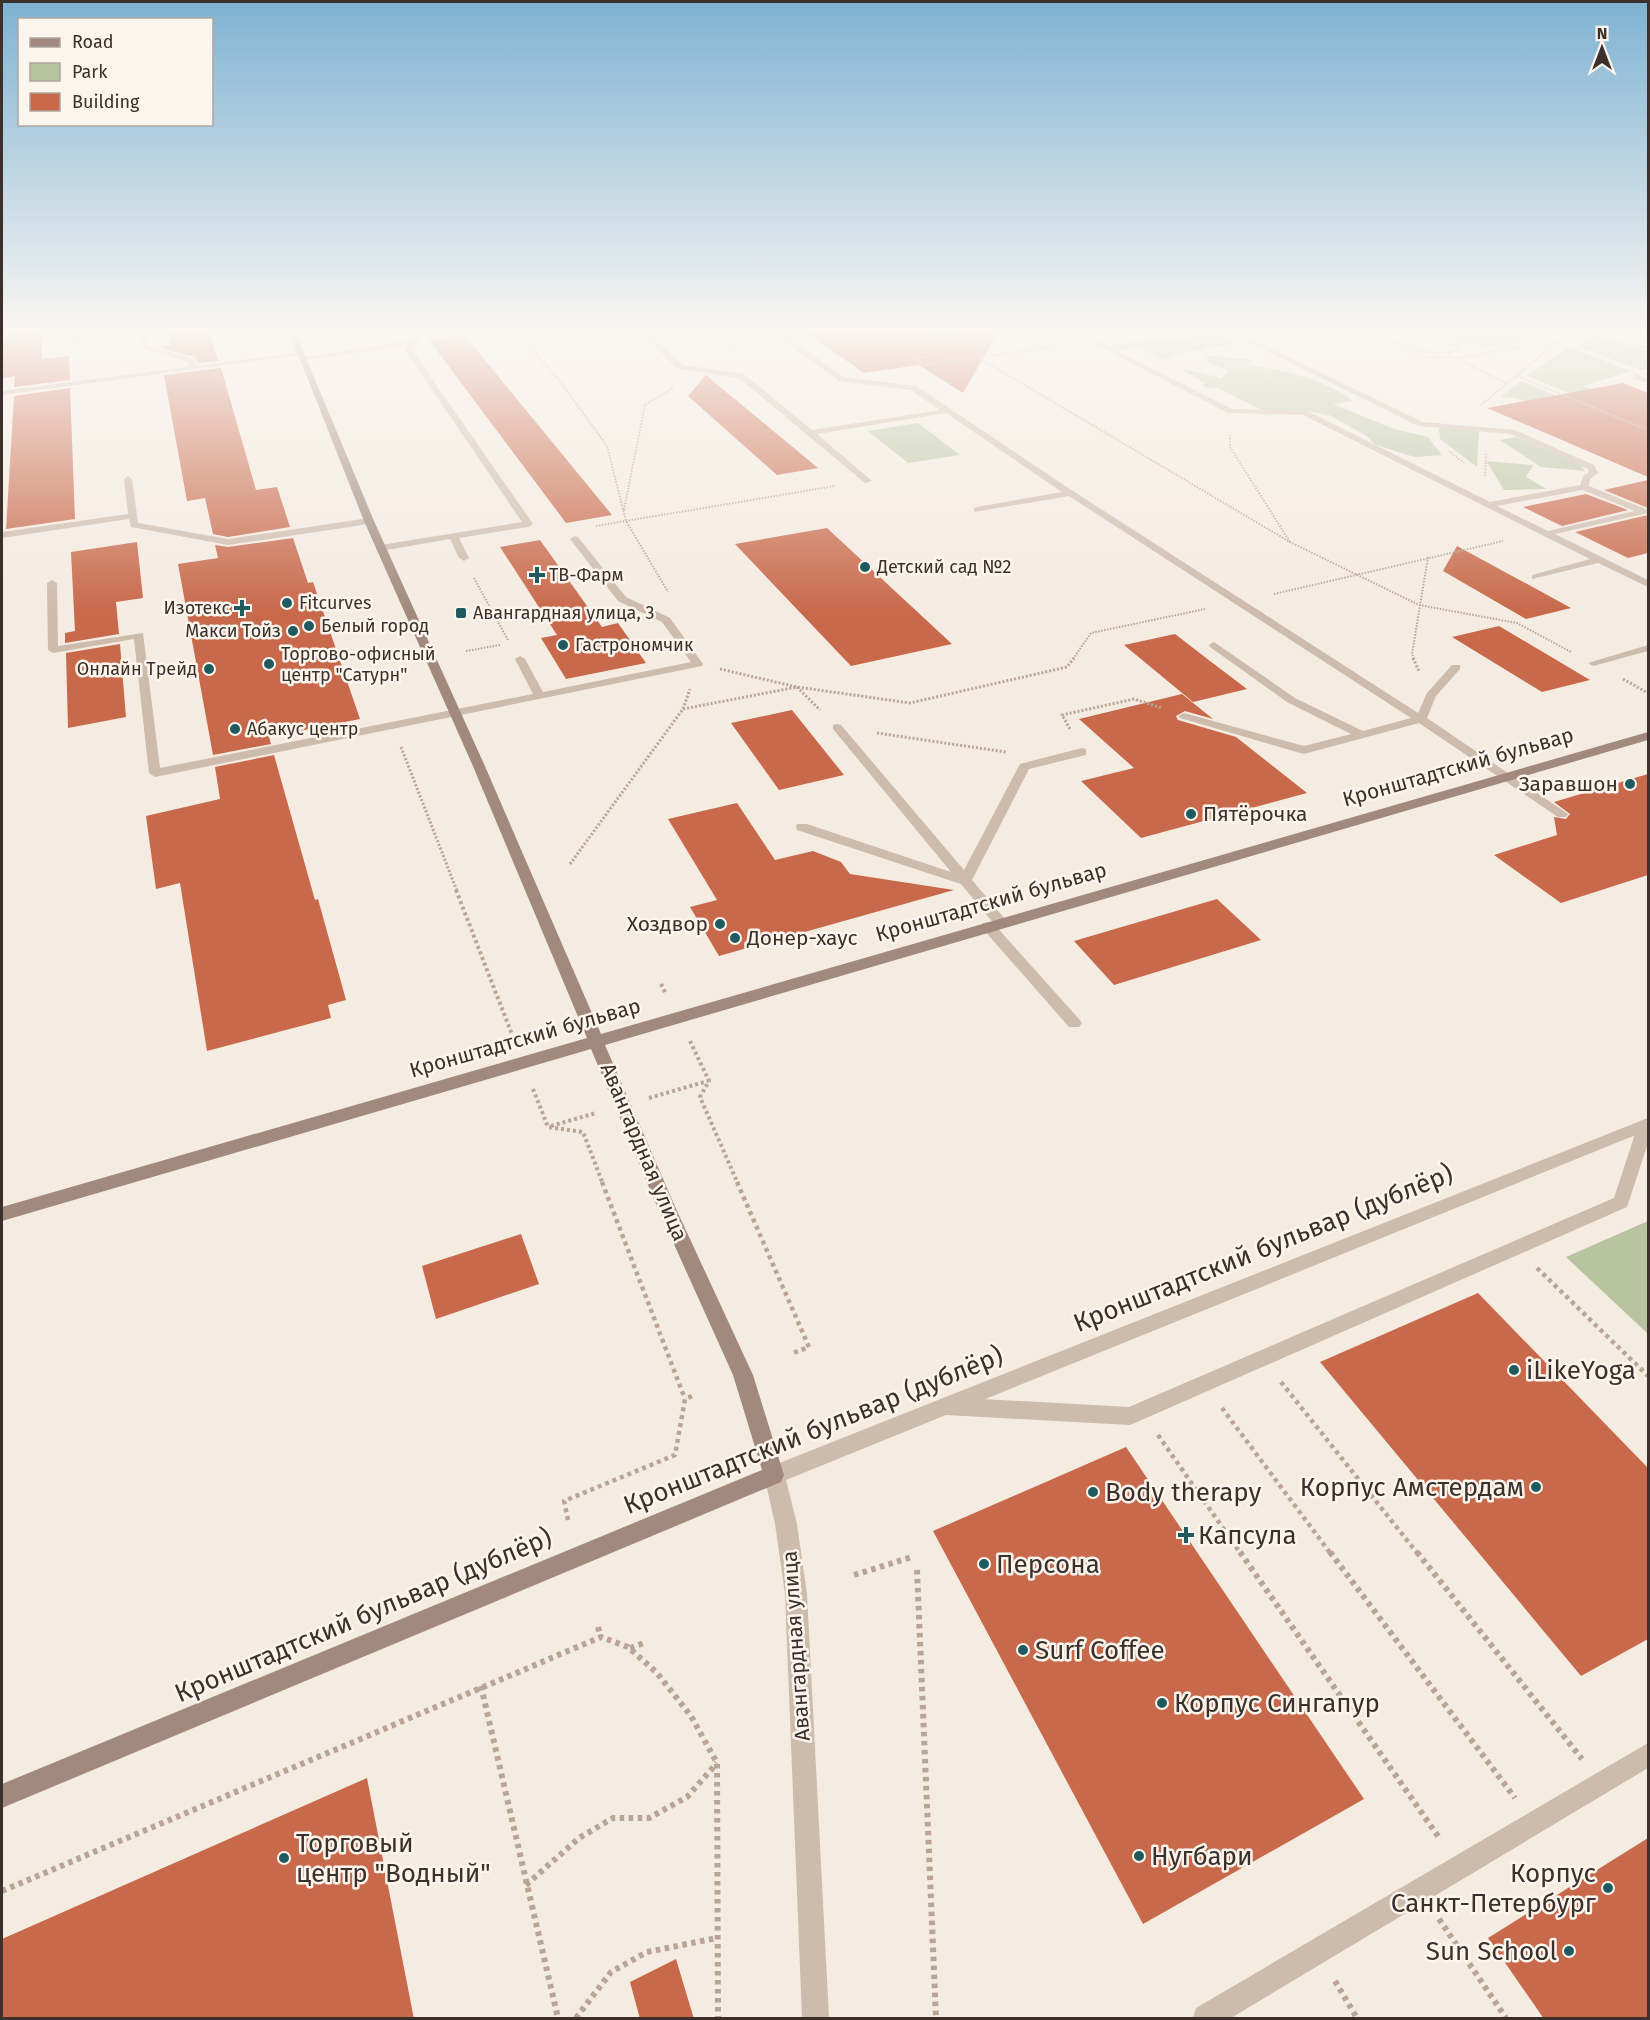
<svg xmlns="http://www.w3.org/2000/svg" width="1650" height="2020" font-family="'Fira Sans',sans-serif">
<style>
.green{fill:#b8c4a0}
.building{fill:#c8694b}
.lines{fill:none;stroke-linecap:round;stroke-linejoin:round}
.path-far4{stroke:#b9a596;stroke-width:2;stroke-dasharray:1.5 1.5;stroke-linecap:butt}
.path-far3{stroke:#b9a596;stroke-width:3;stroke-dasharray:2 2;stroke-linecap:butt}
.path-far2{stroke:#b9a596;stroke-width:4;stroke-dasharray:3 3;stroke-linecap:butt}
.path-far1{stroke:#b9a596;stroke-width:4.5;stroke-dasharray:4 4;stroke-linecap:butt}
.path{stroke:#b9a596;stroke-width:6;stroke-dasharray:4.5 4.5;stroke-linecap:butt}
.service{fill:#cdbbac;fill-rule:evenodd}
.tertiary{fill:#cdbbac;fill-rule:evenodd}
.secondary{fill:#a18a7d;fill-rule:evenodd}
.poi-dot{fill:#1f5a5e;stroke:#fbf5ee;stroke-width:2}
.labels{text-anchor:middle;stroke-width:5;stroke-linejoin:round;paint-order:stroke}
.far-poi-label{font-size:18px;fill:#3b302b;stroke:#fbf5ee;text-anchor:start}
.street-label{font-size:21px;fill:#3b302b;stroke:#fbf5ee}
.poi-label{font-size:21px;fill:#3b302b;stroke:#fbf5ee;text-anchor:end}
.near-street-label{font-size:26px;fill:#3b302b;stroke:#fbf5ee}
.near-poi-label{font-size:26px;fill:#3b302b;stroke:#fbf5ee;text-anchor:start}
</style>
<rect width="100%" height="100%" fill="#f4ebe1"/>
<path class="green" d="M1488 329H1498L1525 340 1481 347 1451 335Z
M1218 334 1234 338 1232 345 1207 347 1204 351H1186L1162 360 1140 348 1118 350 1109 345Z
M1596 334 1648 352V368L1641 370 1576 346Z
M1569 347 1630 371 1583 386 1648 412V425L1527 376Z
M1204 355 1253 360 1247 365C1288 371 1320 377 1354 401L1333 404 1394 429 1428 437 1442 455 1414 457 1374 444 1367 436 1329 415 1307 411 1262 410 1218 388 1203 387 1204 383 1180 368 1221 378 1229 370 1210 364Z
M1521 381 1648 434V453L1517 398 1500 397Z
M918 423 960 455 908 463 868 431Z
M1439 428 1479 430 1477 467 1440 439Z
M1516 437 1580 464 1585 471 1541 467 1500 440Z
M1486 461 1533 465 1526 477 1546 489 1504 490Z
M1648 1221V1334L1566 1257Z"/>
<path class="building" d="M42 329V359L69 356 70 380 14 387 15 376 2 378V333Z
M167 329H208L218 361 197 363 195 357 158 347 170 345Z
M801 329H1000L963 393 919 365 864 373Z
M465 336 612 515 566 523 429 340Z
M221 368 256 490 277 487 290 527 228 537 213 534 205 498 187 501 164 375Z
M706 375 707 376 818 468 777 475 688 396Z
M1623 383 1648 393V477L1487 408Z
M70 388 75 519 6 529 14 396Z
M1648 480V508L1604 490Z
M1586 494 1628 510 1562 526 1523 507Z
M1648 515V553L1628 558 1575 532Z
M827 528 952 644 851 666 735 544Z
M293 538 308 583 313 582 360 719 269 737 271 744 213 755 178 564 218 558 215 545 228 547Z
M540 540 602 627 618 623 646 663 566 679 541 638 557 635 500 547Z
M137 542 143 598 116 602 119 634 65 643V633L75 631 71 552Z
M1457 546 1529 585 1571 608 1526 619 1443 571Z
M1499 626 1590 680 1542 692 1452 637Z
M1175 634 1210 661 1247 689 1193 702 1124 645Z
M120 644 126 717 68 728 66 653Z
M1182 694 1213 719 1185 711 1176 716 1178 720 1236 737 1307 793 1141 838 1081 781 1134 768 1079 719Z
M792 710 844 775 779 790 731 723Z
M274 755 315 900 318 899 346 1000 328 1005 331 1018 207 1051 180 883 156 889 146 816 220 799 215 767Z
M1648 774V875L1561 903 1494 855 1557 835 1554 817 1566 819 1570 814 1554 802Z
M737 803 775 860 813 851 841 862 850 874 954 890 719 956 690 907 717 900 668 819Z
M1217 899 1261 940 1114 985 1074 941Z
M521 1234 539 1284 436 1319 422 1266Z
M1478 1293 1648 1468V1639L1581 1676 1320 1362Z
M1126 1447 1364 1799 1143 1924 933 1531Z
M367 1778 414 2019H2V1939Z
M1648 1838V2019H1544L1488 1938Z
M676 1959 694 2019H640L630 1982Z"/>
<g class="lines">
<path class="path-far4" d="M514 329 559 380 607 446 626 521 668 592
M872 329 925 365
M1453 329 1398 340 1396 343C1432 371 1488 352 1529 345L1538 338 1520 329
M1457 329 1507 348
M1604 329 1648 344
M442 335 486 329
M1294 335 1407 343
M1432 338 1452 343 1460 349C1442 356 1425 353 1408 346L1407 343 1418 339Z
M1144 339 1202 332
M888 340 953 332
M1453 343 1478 339
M1533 345 1555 343
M1635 347 1648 346
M729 350 739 329
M1448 354 1507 384
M914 357 979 358 1290 542 1419 605 1517 623 1571 652
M980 357 1068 345
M924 365 964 360
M1517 376 1648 430
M1481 405 1556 343 1581 329
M1230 435V447L1290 542
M1449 451 1464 463
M1485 476 1486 454
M624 510 645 405 673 388
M596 526 835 486
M474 578 508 640
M1274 594 1503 541
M466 651 500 645
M1073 659 1091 633 1205 609
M1414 659 1412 654 1428 557"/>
<path class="path-far3" d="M1413 658 1419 671
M720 669 797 687 910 703 1067 667 1074 658
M1623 679 1648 693
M683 709 690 689
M1070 729 1062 715 1134 699 1162 708
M877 733 1006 752
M401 747 457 891
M570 864 683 709 797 687 820 710"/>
<path class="path-far2" d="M456 890 513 1037
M661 984 666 994
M690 1041 709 1081 700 1097 738 1184
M533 1089 548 1127 583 1132 603 1184
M649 1098 708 1081
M551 1126 596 1113"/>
<path class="path-far1" d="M602 1182 685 1399
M737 1182 809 1347 793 1353
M1537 1268 1648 1376
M1281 1382 1418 1554
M1222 1408 1331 1554
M1158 1435 1241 1554
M568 1520 564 1501 675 1455 685 1399 695 1395"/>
<path class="path" d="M1240 1552 1440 1839
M1330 1552 1515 1798
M1417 1552 1582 1759
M917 1570 936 2018
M854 1575 912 1557
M598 1627 601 1637
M630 1648 647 1642
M481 1686 558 2018
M526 1885 579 1838 613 1818H649L687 1797 717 1763
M2 1891 601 1637 628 1647 657 1673 691 1716 717 1763 718 2018
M1439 1919 1506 2018
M1335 1981 1357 2018
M576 2018 611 1972 647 1952 717 1938"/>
<path class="service" d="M72 329H78V343L73 342Z
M138 329H144L148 346 194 359 195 366 302 352 306 354 2 395V391L188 367V362L143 348Z
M412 329H419L423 335 412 350 533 524 528 527 459 538 469 558 464 561 459 558 450 539 381 551 376 548 381 545 522 522 405 350 408 346 303 360 299 358 412 340 416 335Z
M636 329H643L683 365 744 374 812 430 940 410 911 390 839 381 768 329H776L844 377 916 386 1073 491 1418 713 1427 693 1452 665H1460V669L1436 696 1427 718 1568 814 1566 817H1558L1419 723 1304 754 1180 718 1178 716 1184 713 1304 746 1351 734 1287 702 1210 647 1209 645 1214 642 1295 698 1363 731 1411 718 1069 496 974 512V508L977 507 1062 492 946 413 817 434 872 481 865 483 739 378 678 369Z
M1080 329H1088L1103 344 1232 409 1307 411 1490 502 1580 485 1583 476 1589 472 1588 469 1510 434 1418 426 1222 329H1231L1423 422 1515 430 1594 465 1598 473 1590 479 1589 486 1648 510V513L1555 534 1648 580V587L1598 563 1532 579V575L1590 559 1303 415 1228 413 1099 346 1091 336ZM1583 490 1635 511 1548 531 1497 506Z
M1635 374 1648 379V383L1632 378Z
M128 476 132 479 138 523 228 539 369 518 374 521 369 524 228 545 131 527 129 519 2 538V532L128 514 124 479Z
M575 536 578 537 626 597 670 618 703 664 702 666 155 777 149 773 134 639 53 653 48 650 47 583 52 580 57 583 58 646 143 633 160 768 533 694 515 659 520 656 525 659 543 692 691 662 662 622 618 601 570 539Z
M1648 645V651L1593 666 1588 663Z
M837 724 841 725 964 870 1020 764 1082 748 1086 749V755L1029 769 972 880 1005 919 1007 922 1005 925H995L961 884 797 830 796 827 797 824H807L951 872 833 729V725Z
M988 922 993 923 1079 1019 1082 1023 1079 1027H1069L983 929 981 926 983 923Z
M1646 1119 1648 1120V1143L1627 1207 1137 1422 1130 1425 946 1415 939 1412 936 1406 939 1400 946 1397 1129 1407 1614 1198 1638 1125 1640 1121Z
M1648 1743V1768L1231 2018H1193L1196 2008Z"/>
<path class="tertiary" d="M1648 1118V1130L786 1480 797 1524 807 1594 829 2018H802L785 1594 775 1524 764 1475 767 1468Z"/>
<path class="secondary" d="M288 329H294L374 521 484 764 601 1034 1648 732V740L605 1045 677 1211 753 1375 784 1475 781 1482 2 1808V1784L762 1470 733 1375 659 1211 591 1049 2 1221V1207L587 1038 472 764 364 521Z"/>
</g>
<linearGradient id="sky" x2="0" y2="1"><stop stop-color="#7eb2d2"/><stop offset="0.54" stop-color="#faf6f2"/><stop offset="1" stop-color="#faf6f2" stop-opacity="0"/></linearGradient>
<rect width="1650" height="612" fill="url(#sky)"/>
<g class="poi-dot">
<circle cx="865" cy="567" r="6"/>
<path d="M534 566h6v6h6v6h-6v6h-6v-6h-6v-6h6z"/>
<circle cx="287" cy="603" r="6"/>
<path d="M239 599h6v6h6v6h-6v6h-6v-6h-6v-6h6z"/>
<rect x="455" y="607" width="12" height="12" rx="3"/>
<circle cx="309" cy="626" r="6"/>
<circle cx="293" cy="631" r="6"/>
<circle cx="563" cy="645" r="6"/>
<circle cx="269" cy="664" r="6"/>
<circle cx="209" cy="669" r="6"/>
<circle cx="235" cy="729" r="6"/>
<circle cx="1630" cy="784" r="6"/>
<circle cx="1191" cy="814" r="6"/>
<circle cx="720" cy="924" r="6"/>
<circle cx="735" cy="938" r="6"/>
<circle cx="1514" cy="1370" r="6"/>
<circle cx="1536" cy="1487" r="6"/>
<circle cx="1093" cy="1492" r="6"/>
<path d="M1183 1526h6v6h6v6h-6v6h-6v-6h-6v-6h6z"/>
<circle cx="984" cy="1564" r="6"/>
<circle cx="1023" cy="1650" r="6"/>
<circle cx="1162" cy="1703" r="6"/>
<circle cx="1139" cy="1856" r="6"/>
<circle cx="284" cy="1858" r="6"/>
<circle cx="1608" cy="1888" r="6"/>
<circle cx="1569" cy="1951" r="6"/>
</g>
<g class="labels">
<g class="far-poi-label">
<text x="877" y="573">Детский сад №2</text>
<text x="549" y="581">ТВ-Фарм</text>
<text x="299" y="609">Fitcurves</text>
<text x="230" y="614" text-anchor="end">Изотекс</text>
<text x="473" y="619">Авангардная улица, 3</text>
<text x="321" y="632">Белый город</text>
<text x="281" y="637" text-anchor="end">Макси Тойз</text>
<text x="575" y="651">Гастрономчик</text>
<text x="281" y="660">Торгово-офисный<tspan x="281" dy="21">центр "Сатурн"</tspan></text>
<text x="197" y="675" text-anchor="end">Онлайн Трейд</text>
<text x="247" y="735">Абакус центр</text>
</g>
<g class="street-label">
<text transform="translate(1458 767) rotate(-16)" y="7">Кронштадтский бульвар</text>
<text transform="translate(991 902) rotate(-16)" y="7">Кронштадтский бульвар</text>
<text transform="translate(525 1038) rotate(-16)" y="7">Кронштадтский бульвар</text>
<text transform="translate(644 1152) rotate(67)" y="7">Авангардная улица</text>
<text transform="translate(796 1646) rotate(-94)" y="7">Авангардная улица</text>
</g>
<g class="poi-label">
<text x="1618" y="791">Заравшон</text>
<text x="1203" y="821" text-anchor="start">Пятёрочка</text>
<text x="708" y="931">Хоздвор</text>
<text x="747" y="945" text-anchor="start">Донер-хаус</text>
</g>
<g class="near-street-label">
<text transform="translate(1263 1248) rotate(-22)" y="9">Кронштадтский бульвар (дублёр)</text>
<text transform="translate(813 1430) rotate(-22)" y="9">Кронштадтский бульвар (дублёр)</text>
<text transform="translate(363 1615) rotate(-23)" y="9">Кронштадтский бульвар (дублёр)</text>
</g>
<g class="near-poi-label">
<text x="1526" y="1379">iLikeYoga</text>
<text x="1524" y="1496" text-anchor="end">Корпус Амстердам</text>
<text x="1105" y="1501">Body therapy</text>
<text x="1198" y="1544">Капсула</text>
<text x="996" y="1573">Персона</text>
<text x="1035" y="1659">Surf Coffee</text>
<text x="1174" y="1712">Корпус Сингапур</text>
<text x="296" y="1852">Торговый<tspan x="296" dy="30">центр "Водный"</tspan></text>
<text x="1151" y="1865">Нугбари</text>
<text x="1596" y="1882" text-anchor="end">Корпус<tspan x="1596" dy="30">Санкт-Петербург</tspan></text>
<text x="1557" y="1960" text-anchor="end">Sun School</text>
</g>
</g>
<rect width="1650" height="2020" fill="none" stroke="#3b302b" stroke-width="6"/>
<rect x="18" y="18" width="195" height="108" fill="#fbf5ee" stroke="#aea6a0" stroke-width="1.5"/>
<rect x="30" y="38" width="30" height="9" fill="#a18a7d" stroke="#aea6a0" stroke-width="1.5"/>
<text x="72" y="48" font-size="18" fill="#3b302b">Road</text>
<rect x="30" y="63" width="30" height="18" fill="#b8c4a0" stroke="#aea6a0" stroke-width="1.5"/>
<text x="72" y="78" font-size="18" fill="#3b302b">Park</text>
<rect x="30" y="93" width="30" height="18" fill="#c8694b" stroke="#aea6a0" stroke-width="1.5"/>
<text x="72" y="108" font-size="18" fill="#3b302b">Building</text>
<g transform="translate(1602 48)" stroke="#fbf5ee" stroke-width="4.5" paint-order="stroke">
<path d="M0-4.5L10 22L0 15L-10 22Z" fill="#3b302b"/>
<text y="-9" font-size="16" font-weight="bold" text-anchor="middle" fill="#3b302b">N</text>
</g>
</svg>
